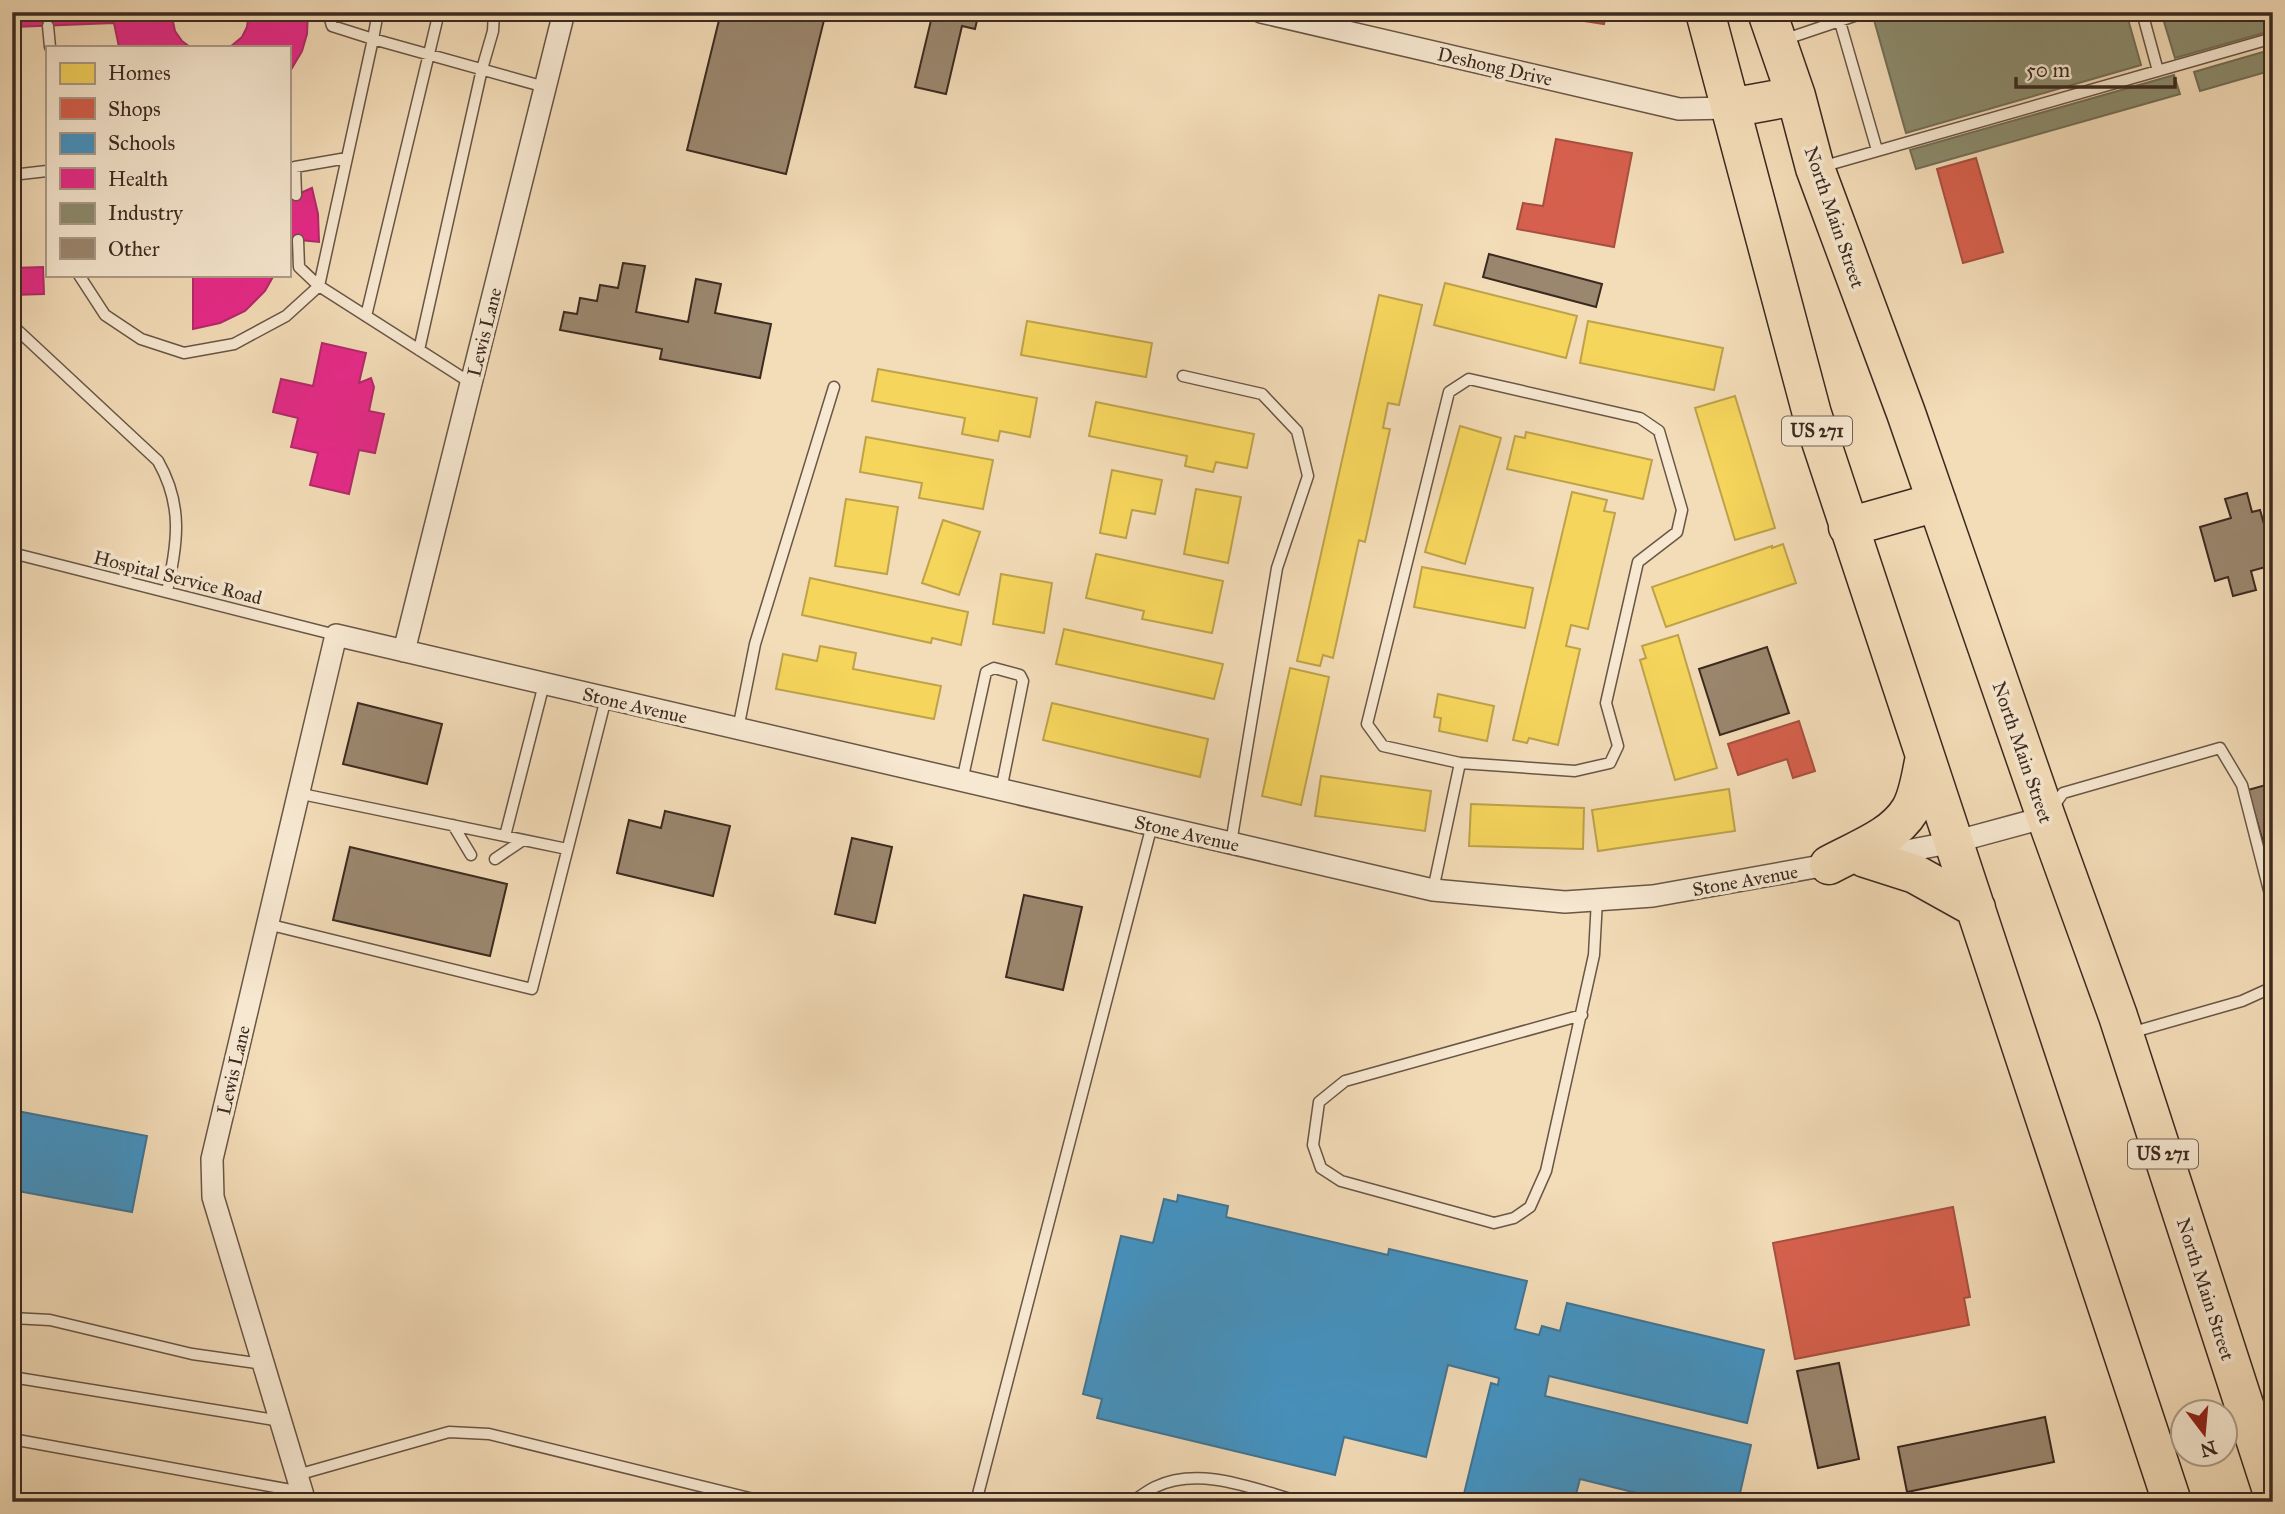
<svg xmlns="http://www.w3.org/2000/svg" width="2285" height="1514" font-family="'IM FELL Great Primer',serif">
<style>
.homes{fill:#f6d55c;stroke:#bea24a;stroke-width:2}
.shops{fill:#d6604d;stroke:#a85040;stroke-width:2}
.schools{fill:#4393c3;stroke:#417492;stroke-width:2}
.health{fill:#e7298a;stroke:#b3296a;stroke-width:2}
.industry{fill:#8c8c6e;stroke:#746f57;stroke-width:2}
.building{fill:#9b876f;stroke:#3b2a20;stroke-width:2}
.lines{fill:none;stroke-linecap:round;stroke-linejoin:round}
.lane-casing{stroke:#695646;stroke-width:13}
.street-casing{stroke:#695646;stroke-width:24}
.highway-casing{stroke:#3b2a20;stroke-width:41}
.lane{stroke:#f7e8d1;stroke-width:10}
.street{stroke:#f7e8d1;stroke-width:21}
.highway{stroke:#f3dcb8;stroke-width:38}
.labels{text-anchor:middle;stroke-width:7;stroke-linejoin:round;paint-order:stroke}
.shield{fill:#f7e8d1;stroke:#736355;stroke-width:2}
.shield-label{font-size:18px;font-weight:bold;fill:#3b2a20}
.street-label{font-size:19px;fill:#3b2a20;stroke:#f7e8d1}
</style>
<rect width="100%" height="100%" fill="#f3dcb8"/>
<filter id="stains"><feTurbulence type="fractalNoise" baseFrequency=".00286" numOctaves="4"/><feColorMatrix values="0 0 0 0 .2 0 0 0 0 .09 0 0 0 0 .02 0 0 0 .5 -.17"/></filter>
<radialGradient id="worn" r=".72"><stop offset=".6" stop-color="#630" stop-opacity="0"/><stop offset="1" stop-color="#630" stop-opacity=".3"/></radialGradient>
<path class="homes" d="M1445 283 1577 316 1566 358 1434 325Z
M1379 295 1422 305 1399 405 1388 403 1383 428 1390 429 1365 542 1359 540 1333 658 1323 655 1320 666 1297 661Z
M1027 321 1152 343 1146 377 1021 355Z
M1588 321 1723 348 1714 390 1580 363Z
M878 369 1037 398 1030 437 1000 431 998 441 962 434 965 418 872 401Z
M1735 396 1775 528 1735 540 1695 408Z
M1096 402 1254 434 1247 468 1216 462 1213 472 1185 466 1187 456 1089 436Z
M1460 426 1501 438 1465 564 1425 552Z
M1526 432 1652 460 1643 499 1507 469 1515 436 1525 438Z
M866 437 993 460 983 509 919 498 922 483 860 472Z
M1112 470 1162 480 1155 514 1132 510 1126 538 1100 533Z
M1196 489 1241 497 1228 563 1184 554Z
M1572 492 1607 500 1604 511 1615 513 1588 629 1571 625 1566 646 1580 649 1558 745 1529 738 1527 743 1513 740Z
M846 499 898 507 887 574 835 566Z
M943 520 980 532 959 595 922 583Z
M1783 544 1796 583 1666 627 1652 587 1772 546V548Z
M1096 554 1223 581 1212 633 1142 619 1144 611 1086 598Z
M1422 567 1533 588 1525 628 1414 607Z
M1001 574 1052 583 1044 633 993 624Z
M810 578 968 612 961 645 932 638 931 643 802 615Z
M1064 629 1223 664 1214 699 1056 664Z
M1678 635 1717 768 1675 780 1640 660 1646 658 1642 646Z
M820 646 856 653 853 669 941 686 934 719 776 689 783 654 817 661Z
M1290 668 1329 677 1301 805 1262 796Z
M1438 694 1494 706 1487 741 1439 731 1441 718 1434 717Z
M1052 703 1208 739 1200 777 1043 740Z
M1321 776 1431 791 1425 831 1315 816Z
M1729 789 1735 831 1598 851 1592 810Z
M1471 804 1584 808 1583 849 1469 846Z"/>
<path class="shops" d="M1573 12H1606L1604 24 1571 19Z
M1556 139 1632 153 1614 247 1517 229 1523 203 1543 206Z
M1976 158 2003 252 1963 263 1937 169Z
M1799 721 1815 771 1793 778 1787 759 1738 775 1728 744Z
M1953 1207 1970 1297 1964 1298 1969 1325 1795 1359 1773 1243Z"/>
<path class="schools" d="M12 1110 147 1136 132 1212 12 1190Z
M1178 1195 1228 1206 1226 1217 1388 1255 1389 1249 1527 1281 1515 1329 1539 1335 1542 1326 1560 1331 1567 1303 1764 1350 1747 1423 1549 1376 1545 1396 1751 1445 1738 1502H1673L1580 1479 1574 1502H1462L1491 1383 1498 1385 1499 1378 1448 1365 1426 1457 1344 1437 1335 1475 1097 1418 1102 1399 1083 1394 1121 1236 1153 1243 1164 1199 1177 1202Z"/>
<path class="health" d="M114 12H171L175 31 182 41 190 47H119L114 23 13 27 17 139 12 140V13V20L114 16Z
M249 12H308L307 34 302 51 289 73V47H230L242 37 247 27Z
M312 188 318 214 319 242 289 239V198Z
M43 267 44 294 12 295V268Z
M193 275H274L265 291 245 311 220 323 193 329Z
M322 343 366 353 359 383 371 378 374 387 369 411 384 414 375 453 359 450 349 494 310 485 318 453 291 447 298 418 273 412 281 379 313 386Z"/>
<path class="industry" d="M1900 12H2126L2141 65 1906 133 1874 20Z
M2161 12H2261L2267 32 2175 58Z
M2273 49V70L2200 91 2194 72Z
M2174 75 2180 94 1916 169 1910 150Z"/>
<path class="building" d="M721 12H826L786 174 687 150Z
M933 12H979L975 29 962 26 946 94 915 87Z
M1489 254 1602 284 1596 307 1483 277Z
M623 263 645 266 636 312 688 322 696 279 721 284 715 313 771 324 760 378 660 359 662 349 560 330 564 312 577 314 580 298 597 301 600 285 618 288Z
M2247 493 2252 512 2260 510 2273 556V565L2251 571 2256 590 2233 596 2228 577 2215 581 2200 527 2231 518 2225 499Z
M1767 647 1789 713 1720 735 1699 669Z
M358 703 442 724 427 784 343 764Z
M2273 783V839L2263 842 2248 790Z
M665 811 730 826 713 896 617 873 629 820 661 828Z
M852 838 892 847 875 923 835 914Z
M350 847 507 884 490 956 333 920Z
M1024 895 1082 907 1063 990 1006 977Z
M1839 1363 1859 1459 1818 1468 1797 1371Z
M2045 1417 2054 1462 1907 1492 1898 1447Z"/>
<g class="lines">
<g class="lane-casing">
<path id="lane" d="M45 12 46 18
M328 12 332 26 373 39 319 286 471 383
M378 12 373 39 545 87
M2142 12 2158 71
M1840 22 1877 150
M48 26 50 47
M1783 40 1866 12
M1821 167 2273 38
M12 175 47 171
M296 195 295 167 347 158
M79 275 105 315 141 339 184 353 234 344 286 316 319 286 299 267 298 240
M366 316 439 12
M12 325 158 461C184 507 177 542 167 592
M419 350 482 69 493 31 494 12
M1183 376 1262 394 1297 431 1308 476 1277 568 1231 843
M1469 379 1640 418 1659 431 1682 510 1677 532 1638 562 1606 703 1618 746 1610 763 1575 771 1460 763 1383 746 1367 724 1449 392Z
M12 553 336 635
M738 729 755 644 834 387
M962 781 986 672 994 668 1020 675 1023 681 1001 790
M297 793 567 849
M2051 810 2063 793 2220 748 2242 785 2273 906
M453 825 471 855
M505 836 544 684
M495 859 523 840
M1433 890 1460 763
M267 924 532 989 606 698
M1582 1015 1345 1081 1319 1102 1313 1145 1321 1168 1341 1181 1494 1223 1514 1218 1530 1207 1546 1171 1594 955 1597 900
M2130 1033 2242 1001 2273 987
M12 1318 50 1320 192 1354 263 1364
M12 1377 281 1421
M12 1439 302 1492
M297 1475 449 1432 489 1434 765 1502
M12 1498 32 1502
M976 1502 1152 825
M1132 1502C1139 1497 1147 1491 1155 1487 1201 1465 1256 1490 1301 1502"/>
</g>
<g class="street-casing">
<path id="street" d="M1261 12 1679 109 1730 108
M404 651 564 12
M1880 856 1954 842 2046 817
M305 1502 213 1197 212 1159 336 635 1433 890 1565 902 1653 896 1838 863"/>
</g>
<g class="highway-casing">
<path id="highway" d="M1705 12 1812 414 2172 1502
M1767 12 1796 96 1815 168 1906 413 2046 817 2118 1016 2273 1494
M1730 108 1796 96
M1848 527 1937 502
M1865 858 1915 874 1976 908
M1829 865C1856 850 1893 838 1910 810 1919 795 1921 774 1925 757"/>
</g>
<use href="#lane" class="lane"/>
<use href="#street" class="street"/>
<use href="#highway" class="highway"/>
</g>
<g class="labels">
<g class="shield">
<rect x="1782" y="416.5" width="70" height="29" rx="5"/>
<rect x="2128" y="1139.5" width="70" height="29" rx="5"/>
</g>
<g class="shield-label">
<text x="1817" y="437">US 271</text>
<text x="2163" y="1160">US 271</text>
</g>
<g class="street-label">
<text transform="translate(1495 66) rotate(13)" y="7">Deshong Drive</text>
<text transform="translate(1835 217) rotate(71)" y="7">North Main Street</text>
<text transform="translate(484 332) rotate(-76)" y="7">Lewis Lane</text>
<text transform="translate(178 577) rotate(14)" y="7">Hospital Service Road</text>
<text transform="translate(635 705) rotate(13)" y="7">Stone Avenue</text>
<text transform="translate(2023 752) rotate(71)" y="7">North Main Street</text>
<text transform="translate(1187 833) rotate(13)" y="7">Stone Avenue</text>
<text transform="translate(1745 880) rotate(-10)" y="7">Stone Avenue</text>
<text transform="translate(233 1070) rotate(-77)" y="7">Lewis Lane</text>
<text transform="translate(2206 1289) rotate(72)" y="7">North Main Street</text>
</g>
</g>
<rect width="2285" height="1514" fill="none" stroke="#f3dcb8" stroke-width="42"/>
<rect x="14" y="14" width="2257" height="1486" fill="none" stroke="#3b2a20" stroke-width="3.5"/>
<rect x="21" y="21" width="2243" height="1472" fill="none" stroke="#3b2a20" stroke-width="2"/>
<rect x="46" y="46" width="245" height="231" fill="#f7e8d1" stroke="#ac9c8a" stroke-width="2"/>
<rect x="60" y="63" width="35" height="21" fill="#f6d55c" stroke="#ac9c8a" stroke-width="2"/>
<text x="108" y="80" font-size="21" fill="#3b2a20">Homes</text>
<rect x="60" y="98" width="35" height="21" fill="#d6604d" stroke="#ac9c8a" stroke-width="2"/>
<text x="108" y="116" font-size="21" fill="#3b2a20">Shops</text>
<rect x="60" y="133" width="35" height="21" fill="#4393c3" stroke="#ac9c8a" stroke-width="2"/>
<text x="108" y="150" font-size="21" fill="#3b2a20">Schools</text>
<rect x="60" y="168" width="35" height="21" fill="#e7298a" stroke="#ac9c8a" stroke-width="2"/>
<text x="108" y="186" font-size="21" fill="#3b2a20">Health</text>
<rect x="60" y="203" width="35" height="21" fill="#8c8c6e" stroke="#ac9c8a" stroke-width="2"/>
<text x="108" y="220" font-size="21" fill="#3b2a20">Industry</text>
<rect x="60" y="238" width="35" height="21" fill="#9b876f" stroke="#ac9c8a" stroke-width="2"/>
<text x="108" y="256" font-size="21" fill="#3b2a20">Other</text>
<g transform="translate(2204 1433) rotate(164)"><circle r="33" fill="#f7e8d1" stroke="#ac9c8a" stroke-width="2"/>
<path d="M0-5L12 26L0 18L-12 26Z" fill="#8f2418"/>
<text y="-10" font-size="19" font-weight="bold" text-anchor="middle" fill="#3b2a20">N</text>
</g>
<path d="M2016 77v10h159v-10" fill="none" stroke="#3b2a20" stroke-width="3.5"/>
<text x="2026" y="77" font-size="21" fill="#3b2a20" stroke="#f7e8d1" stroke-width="5" paint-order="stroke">50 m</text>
<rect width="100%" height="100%" filter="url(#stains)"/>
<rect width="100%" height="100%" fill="url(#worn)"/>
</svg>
